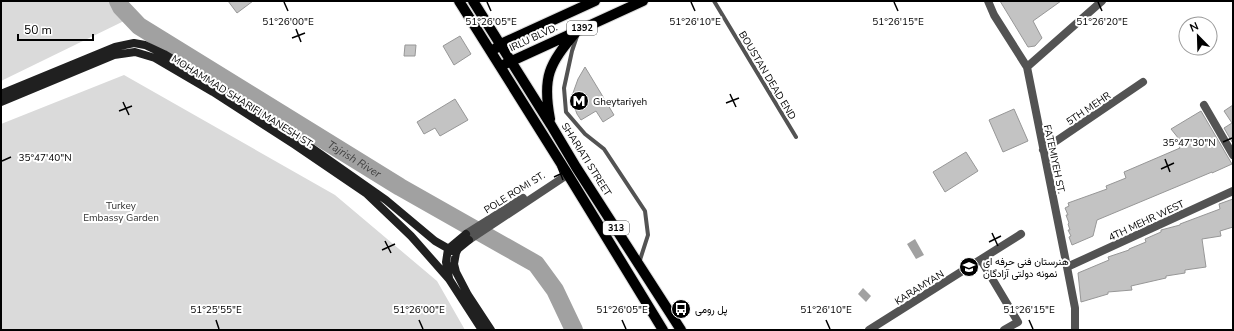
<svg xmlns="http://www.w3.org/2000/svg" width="1234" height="331" font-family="'Nunito Sans',Vazirmatn,sans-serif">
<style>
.green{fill:#dadada}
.water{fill:#a1a1a1}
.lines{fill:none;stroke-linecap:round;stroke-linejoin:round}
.river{stroke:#a1a1a1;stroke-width:18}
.building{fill:#c3c3c3;stroke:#979797}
.primary-casing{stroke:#dbdbdb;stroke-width:12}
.lane{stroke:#535353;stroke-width:4}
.street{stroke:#535353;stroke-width:8}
.secondary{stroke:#202020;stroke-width:8}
.primary{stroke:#000;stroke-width:10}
.ticks{fill:none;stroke:#000;stroke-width:1.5}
.labels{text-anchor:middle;stroke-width:4;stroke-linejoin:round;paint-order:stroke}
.shield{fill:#fff;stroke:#4c4c4c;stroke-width:1}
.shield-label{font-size:9px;font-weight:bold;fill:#000}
.street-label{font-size:10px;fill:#000;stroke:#fff}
.poi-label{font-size:10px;fill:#000;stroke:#fff;text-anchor:start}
.park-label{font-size:10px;fill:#313131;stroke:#fff}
.water-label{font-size:11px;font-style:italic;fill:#424242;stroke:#fff}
.ticks-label{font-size:10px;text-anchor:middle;fill:#000;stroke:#fff;stroke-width:4;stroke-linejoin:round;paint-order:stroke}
</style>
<rect width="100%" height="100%" fill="#fff"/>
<path class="green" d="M1 1H110L124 21 1 81Z
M124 75 335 195 437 281 465 330H1V124Z"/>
<path class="water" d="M915 239 924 255 916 259 907 244Z
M863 288 871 296 866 302 858 294Z"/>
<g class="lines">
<path class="river" id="s1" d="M118 1 121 7 139 26 400 187 536 264 555 290 574 330"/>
</g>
<path class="building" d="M228 1H253L237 13Z
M1000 1H1061L1033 21 1042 38 1035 46 1028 47Z
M460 36 471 54 454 65 443 46Z
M405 45H416L415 56H404Z
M585 67 614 115 603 122 596 111 581 120 577 114 574 106 573 93 578 79Z
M455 99 468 120 440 136 435 128 424 134 417 122Z
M1233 105V141L1232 142 1224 128 1232 123 1224 111Z
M1014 109 1028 141 1003 152 989 120Z
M1201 111 1232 164 1212 173V172L1097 220 1093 236 1072 245 1069 237 1071 236 1068 230H1070L1068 224 1069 223 1066 215H1068L1065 208 1069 206 1068 203 1107 189 1106 186 1126 178 1124 172 1180 148 1179 146 1183 144 1171 129Z
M966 152 978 171 945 192 933 172Z
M1233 199V227L1220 231 1221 236 1202 239 1206 267 1185 270V273L1166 276V278L1131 286 1132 290 1108 292V294L1081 302 1078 273 1109 260 1108 257 1129 250V249L1146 242 1145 239 1161 232V230L1180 225V224L1220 209 1219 204Z"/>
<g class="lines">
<g class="primary-casing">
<path id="primary" d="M459 1 567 173 663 330
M473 1 551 125 576 167 681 330
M496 48 505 42 595 1
M505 64 643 1
M550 119C542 77 549 64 576 32"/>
</g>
<path class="lane" d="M714 1 796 137
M577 36 572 51 564 88 566 112 585 134 604 149 645 211 648 235 639 263"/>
<path class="street" d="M988 1 994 15 1027 67 1067 267 1075 308V330
M1027 67 1102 1
M1204 105 1233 155
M1043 150 1143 82
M466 234 523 198
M469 240 564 177 567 173
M981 260 1018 322 1004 330
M1067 267 1233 191
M869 330 1021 234"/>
<path class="secondary" d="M1 94 115 47 134 43 145 45 164 54 219 87 299 139 386 200 435 241 456 253
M1 102 114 55 135 52 155 58 213 92 295 145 367 194 411 236 449 279 482 330
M469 240 458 249 456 253 454 264 456 272 468 295 491 330
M449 278 446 262 448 249 466 234"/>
<use href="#primary" class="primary"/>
</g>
<path class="ticks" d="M284 2 288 11M487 2 491 11M691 2 695 11M894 2 898 11M1098 2 1102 11M296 29 301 42M292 38 305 33M730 94 736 107M123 102 129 115M726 103 739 98M119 111 132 106M1223 142 1232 138M1165 159 1170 172M2 161 11 157M558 167 563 180M1161 169 1174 163M554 177 567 171M992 233 998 246M385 241 391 253M989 242 1001 236M382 250 395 244M216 320 219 329M419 320 423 329M622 320 626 329M826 320 830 329M1029 320 1033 329"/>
<defs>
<g id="metro-disc" transform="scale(1)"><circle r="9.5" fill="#000" stroke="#fff"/><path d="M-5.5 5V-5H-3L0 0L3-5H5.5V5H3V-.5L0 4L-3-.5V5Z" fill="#fff"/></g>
<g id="school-disc" transform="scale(1)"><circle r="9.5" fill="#000" stroke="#fff"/><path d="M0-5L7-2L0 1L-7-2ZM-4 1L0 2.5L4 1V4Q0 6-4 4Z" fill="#fff"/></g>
<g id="bus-disc" transform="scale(1)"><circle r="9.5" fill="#000" stroke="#fff"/><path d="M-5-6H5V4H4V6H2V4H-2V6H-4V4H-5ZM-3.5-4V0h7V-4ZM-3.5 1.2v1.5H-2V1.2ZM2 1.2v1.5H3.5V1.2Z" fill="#fff"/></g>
</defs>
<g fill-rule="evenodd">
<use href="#metro-disc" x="579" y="101"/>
<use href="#school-disc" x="969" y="267"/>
<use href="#bus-disc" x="681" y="309"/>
</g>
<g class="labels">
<g class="shield">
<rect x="567" y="21" width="30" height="14" rx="3"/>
<rect x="603" y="221" width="26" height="14" rx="3"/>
</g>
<g class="shield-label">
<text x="582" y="31">1392</text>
<text x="616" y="231">313</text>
</g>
<g class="street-label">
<text transform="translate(533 37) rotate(-25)" y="4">IRLU BLVD.</text>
<text transform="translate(768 75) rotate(59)" y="4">BOUSTAN DEAD END</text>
<text transform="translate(243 101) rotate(32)" y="4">MOHAMMAD SHARIFI MANESH ST.</text>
<text transform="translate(1088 108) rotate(-34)" y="4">5TH MEHR</text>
<text transform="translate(587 159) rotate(58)" y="4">SHARIATI STREET</text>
<text transform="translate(1055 159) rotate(78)" y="4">FATEMIYEH ST.</text>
<text transform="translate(514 192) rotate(-32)" y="4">POLE ROMI ST.</text>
<text transform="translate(1146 220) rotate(-25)" y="4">4TH MEHR WEST</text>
<text transform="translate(919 287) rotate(-32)" y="4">KARAMYAN</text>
</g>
<g class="poi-label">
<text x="593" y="105">Gheytariyeh</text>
<text x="983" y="265">هنرستان فنی حرفه ای<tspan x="983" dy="12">نمونه دولتی آزادگان</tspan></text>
<text x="695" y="313">پل رومی</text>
</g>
<g class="park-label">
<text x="121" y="209">Turkey<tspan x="121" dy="12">Embassy Garden</tspan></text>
</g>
<g class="water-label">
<text dy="4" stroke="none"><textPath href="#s1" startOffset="286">Tajrish River</textPath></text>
</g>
</g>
<g class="ticks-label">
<text x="288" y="25">51°26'00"E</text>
<text x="491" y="25">51°26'05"E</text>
<text x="695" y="25">51°26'10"E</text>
<text x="898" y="25">51°26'15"E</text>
<text x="1102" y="25">51°26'20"E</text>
<text x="1189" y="146">35°47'30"N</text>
<text x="45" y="161">35°47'40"N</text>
<text x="216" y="313">51°25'55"E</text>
<text x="419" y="313">51°26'00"E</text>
<text x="622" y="313">51°26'05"E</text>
<text x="826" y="313">51°26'10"E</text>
<text x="1029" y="313">51°26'15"E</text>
</g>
<rect width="1234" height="331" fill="none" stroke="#000000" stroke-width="4"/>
<g transform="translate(1198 36) rotate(337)"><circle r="19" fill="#ffffff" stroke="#999999"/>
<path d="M0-3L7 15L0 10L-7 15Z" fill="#000000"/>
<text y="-6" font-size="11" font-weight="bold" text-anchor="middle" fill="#000000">N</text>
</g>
<path d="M18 34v6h75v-6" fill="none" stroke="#000000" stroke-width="2"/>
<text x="24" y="34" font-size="12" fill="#000000" stroke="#ffffff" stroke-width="3" paint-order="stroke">50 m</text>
</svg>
